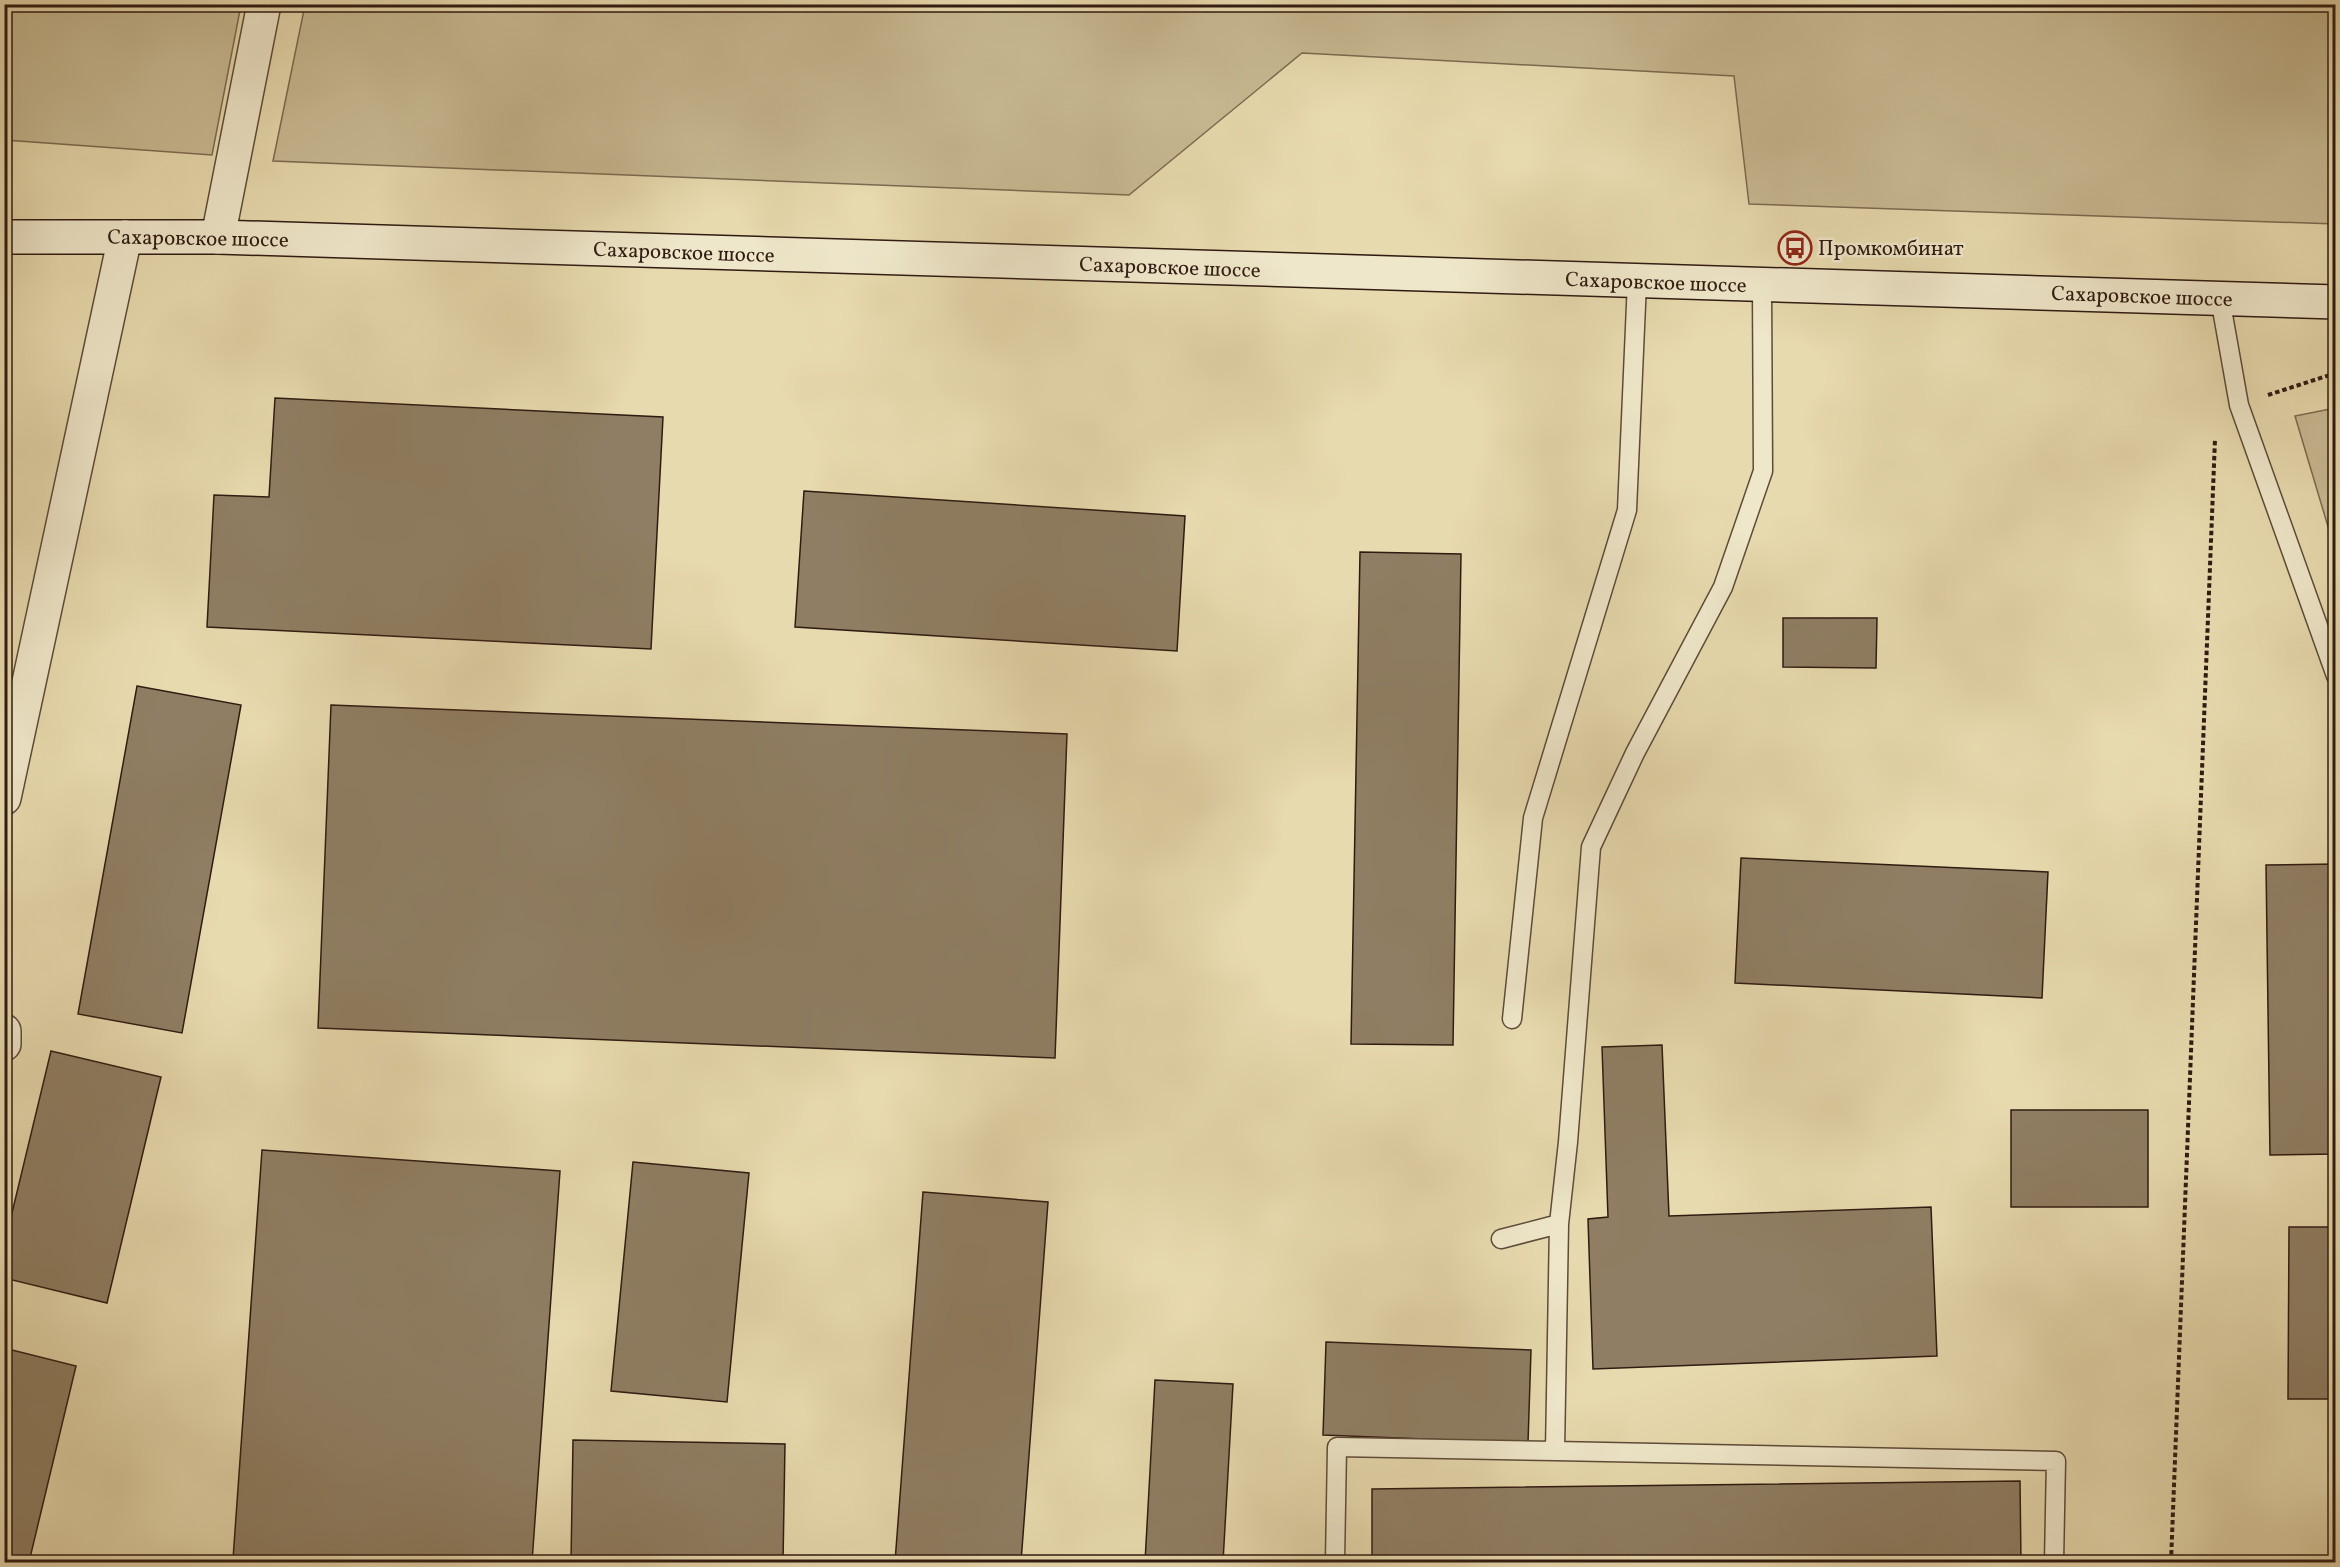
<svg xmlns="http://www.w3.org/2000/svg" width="2340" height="1567" font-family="Vollkorn,serif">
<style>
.green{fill:#c8ba93;stroke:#7c6a52;stroke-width:1.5}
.building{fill:#8f7e63;stroke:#301b12;stroke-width:1.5}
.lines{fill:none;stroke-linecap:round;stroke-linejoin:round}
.service-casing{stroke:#5e4b39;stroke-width:21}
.minor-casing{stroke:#5e4b39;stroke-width:36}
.secondary-casing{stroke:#301b12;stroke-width:36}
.path{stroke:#301b12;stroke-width:4;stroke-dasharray:4.5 3;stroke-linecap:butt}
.service{stroke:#efe7ca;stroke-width:18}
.minor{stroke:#efe7ca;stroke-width:33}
.secondary{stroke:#efe7ca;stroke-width:33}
.labels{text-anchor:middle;stroke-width:5;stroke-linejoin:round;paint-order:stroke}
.street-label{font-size:21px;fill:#301b12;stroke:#efe7ca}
.poi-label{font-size:21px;fill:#301b12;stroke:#efe7ca;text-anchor:start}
</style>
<rect width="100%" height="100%" fill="#e7daae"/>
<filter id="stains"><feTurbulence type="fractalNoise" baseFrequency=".00333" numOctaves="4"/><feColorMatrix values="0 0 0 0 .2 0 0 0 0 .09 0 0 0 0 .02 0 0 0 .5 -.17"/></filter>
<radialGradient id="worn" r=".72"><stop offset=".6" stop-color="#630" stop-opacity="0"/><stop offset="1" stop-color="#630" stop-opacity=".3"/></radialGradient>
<path class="green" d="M4 5H241L212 155 5 140Z
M305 5H2335V224L1749 204 1734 76 1302 53 1129 195 273 161Z
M2335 408H2336L2335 550 2295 416Z"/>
<path class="building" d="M275 398 663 417 651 649 207 627 214 495 269 497Z
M804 491 1185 516 1177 651 795 627Z
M1360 552 1461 554 1453 1045 1351 1044Z
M1783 618H1877L1876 668 1783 667Z
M137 686 241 705 182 1033 78 1014Z
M331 705 1067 734 1055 1058 318 1028Z
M1741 858 2048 872 2042 998 1735 983Z
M2336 864V1154L2270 1155 2266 865Z
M1662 1045 1669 1216 1931 1207 1937 1356 1593 1369 1588 1219 1608 1217 1602 1047Z
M51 1051 161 1077 107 1303 4 1278V1246Z
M2011 1110H2148V1207H2011Z
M262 1150 560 1171 532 1562H280L233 1559Z
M633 1162 749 1173 727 1402 611 1391Z
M923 1192 1048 1202 1021 1562H895Z
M2289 1227H2336V1399H2288Z
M1326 1342 1531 1350 1528 1443 1323 1435Z
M4 1348 76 1366 29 1562H4Z
M1155 1380 1233 1384 1223 1562H1145Z
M573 1440 785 1444 783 1562 571 1561Z
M2020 1481 2021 1562H1372V1489Z"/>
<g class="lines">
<g class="service-casing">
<path id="service" d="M2220 298 2239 405 2336 676
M1512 1019 1533 818 1627 510 1637 282
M1559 1224 1555 1451 2056 1461 2054 1562
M1501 1239 1559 1224 1568 1142 1591 847 1635 753 1723 587 1763 471 1762 286
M1335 1562 1337 1447 1555 1451"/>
</g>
<g class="minor-casing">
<path id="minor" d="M218 237 264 4
M4 798 125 237
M4 1031V1044"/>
</g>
<g class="secondary-casing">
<path id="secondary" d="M4 237H218L2336 302"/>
</g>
<path class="path" d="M2268 395 2336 373
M2171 1562 2215 439"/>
<use href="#service" class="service"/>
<use href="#minor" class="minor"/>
<use href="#secondary" class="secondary"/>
</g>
<defs>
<g id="bus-ring" transform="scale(1.725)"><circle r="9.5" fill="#efe7ca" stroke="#8f2418" stroke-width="1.5"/><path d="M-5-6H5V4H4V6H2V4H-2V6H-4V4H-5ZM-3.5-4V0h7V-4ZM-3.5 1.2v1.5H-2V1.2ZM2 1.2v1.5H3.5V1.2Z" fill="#8f2418"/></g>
</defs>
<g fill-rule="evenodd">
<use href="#bus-ring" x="1795" y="248"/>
</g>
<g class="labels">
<g class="street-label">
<text transform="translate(198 238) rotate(1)" y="7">Сахаровское шоссе</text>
<text transform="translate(684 252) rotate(2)" y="7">Сахаровское шоссе</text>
<text transform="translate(1170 267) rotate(2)" y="7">Сахаровское шоссе</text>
<text transform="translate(1656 282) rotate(2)" y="7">Сахаровское шоссе</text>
<text transform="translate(2142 296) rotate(2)" y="7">Сахаровское шоссе</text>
</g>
<g class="poi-label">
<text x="1818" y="255">Промкомбинат</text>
</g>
</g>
<rect width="2340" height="1567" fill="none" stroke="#e7daae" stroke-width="24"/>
<rect x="6" y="6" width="2328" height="1555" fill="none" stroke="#301b12" stroke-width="3"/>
<rect x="12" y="12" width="2316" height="1543" fill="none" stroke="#301b12" stroke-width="1.5"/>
<rect width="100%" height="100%" filter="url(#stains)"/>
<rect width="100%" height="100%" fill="url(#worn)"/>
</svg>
